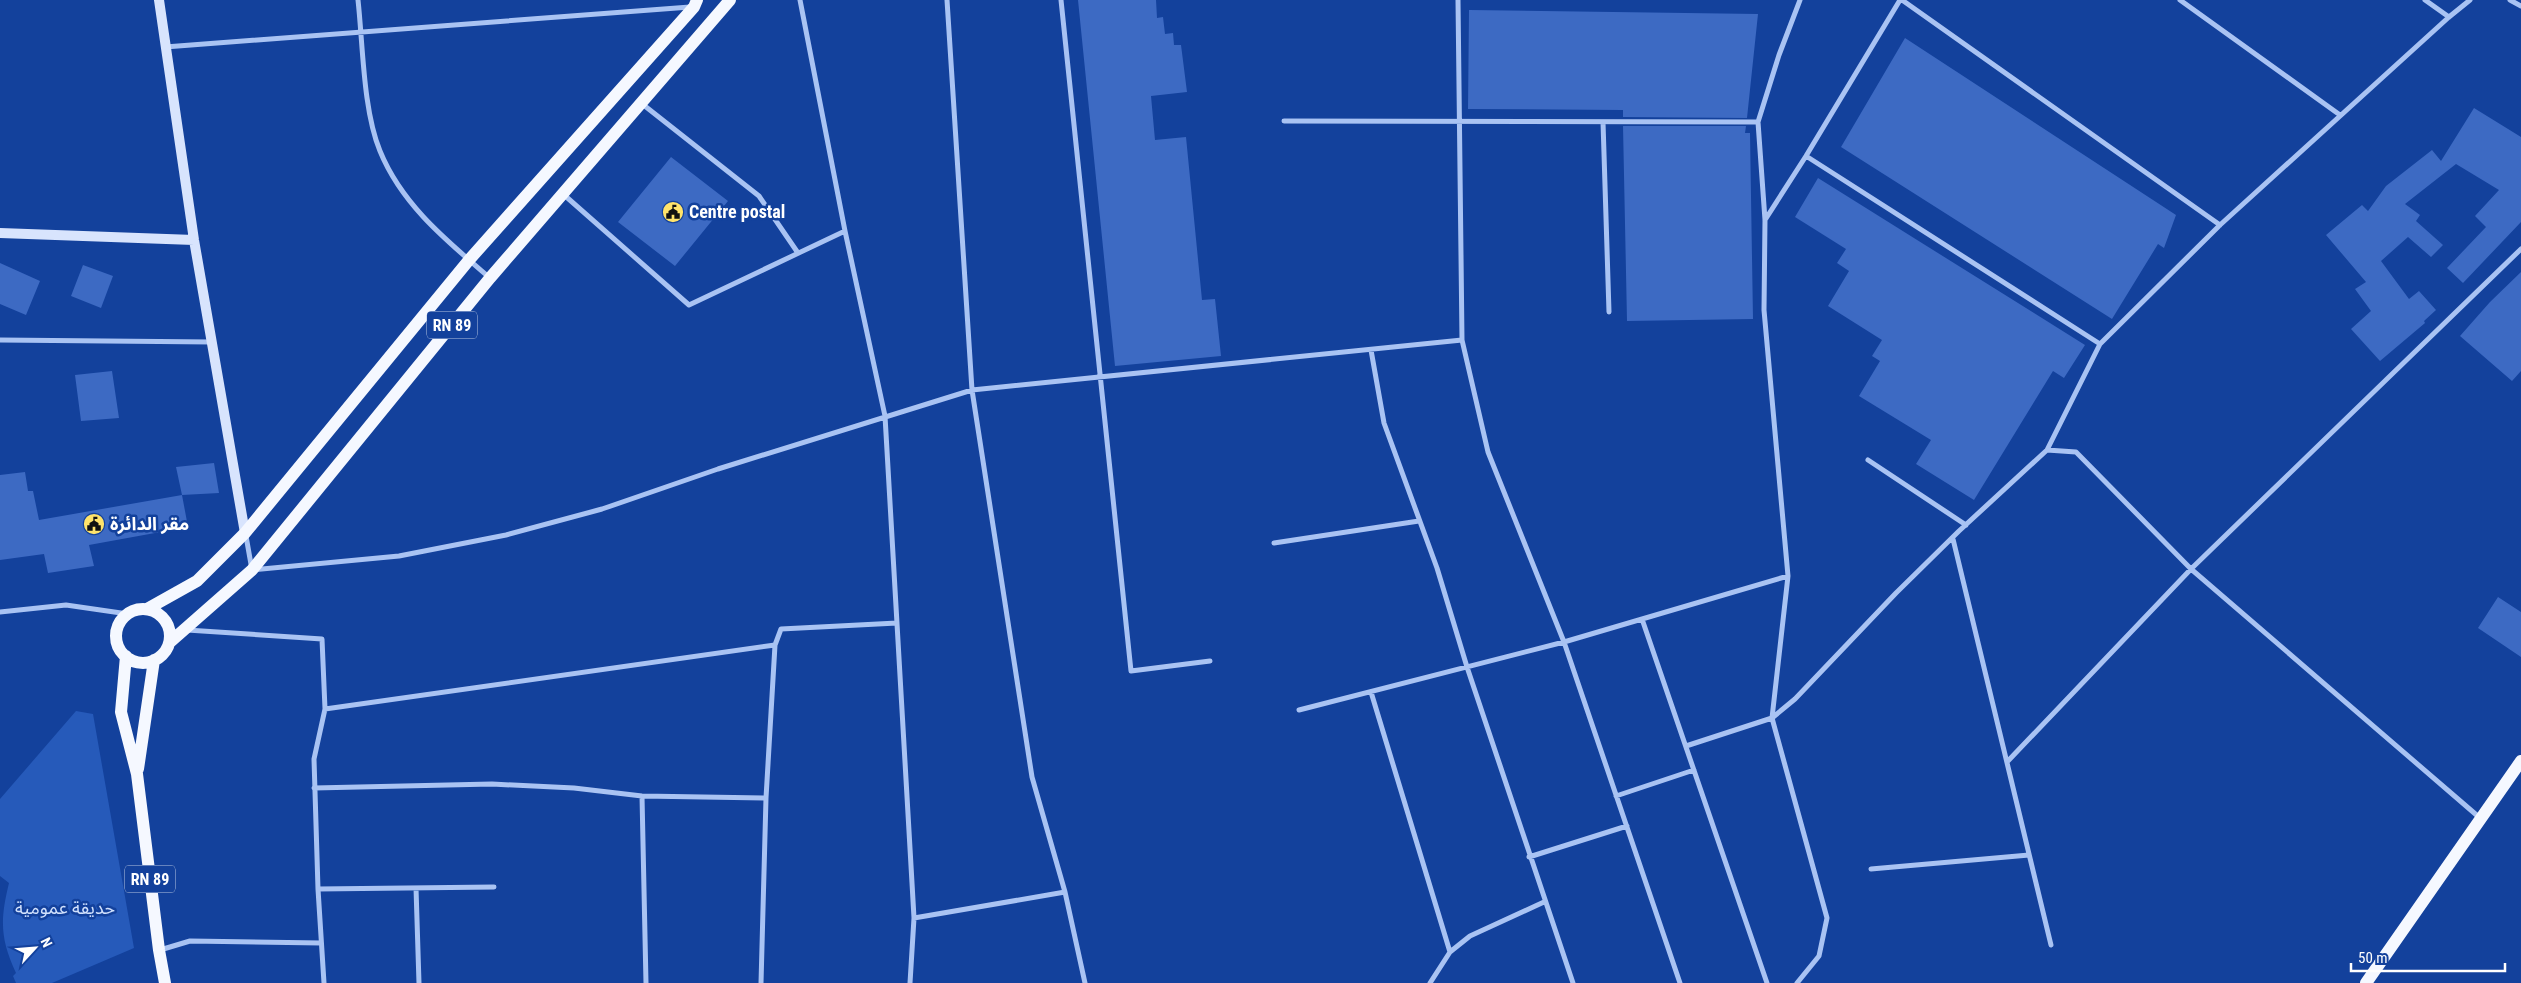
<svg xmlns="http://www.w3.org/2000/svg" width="2521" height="983" font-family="'Roboto Condensed','Noto Sans Arabic',sans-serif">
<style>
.green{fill:#265aba}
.building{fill:#3d6ac3}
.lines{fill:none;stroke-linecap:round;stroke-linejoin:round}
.street{stroke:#a9c3f3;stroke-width:5}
.secondary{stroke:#d8e4fd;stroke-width:10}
.primary{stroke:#f5f8ff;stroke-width:12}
.labels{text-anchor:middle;stroke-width:5;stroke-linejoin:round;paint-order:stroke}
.shield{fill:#13419c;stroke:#b8c6e1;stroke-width:1}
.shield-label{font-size:16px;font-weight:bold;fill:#fff}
.poi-label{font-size:18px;font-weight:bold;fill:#fff;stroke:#13419c;text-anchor:start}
.park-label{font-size:18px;fill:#d1e1fd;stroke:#13419c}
</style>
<rect width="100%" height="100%" fill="#13419c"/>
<path class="green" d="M76 711 93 714 134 948 52 983H16L13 976 16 973C0 938 0 920 9 883L0 876V799Z"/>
<path class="building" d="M1078 0H1156L1157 18 1163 17 1165 34 1173 33 1174 45H1181L1187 92 1151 96 1155 140 1186 137 1202 300 1215 299 1221 356 1115 366Z
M1469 10 1758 14 1747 118 1623 117V110L1468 109Z
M1905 38 2176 215 2164 248 2158 244 2112 319 1841 147Z
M2474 108 2521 137V222L2463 283 2447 268 2486 227 2475 216 2499 190 2456 164 2405 204 2420 215 2416 221 2443 245 2431 257 2408 237 2381 261 2409 299 2419 291 2436 310 2424 321 2425 323 2380 361 2351 329 2371 311 2355 289 2366 282 2326 235 2362 205 2368 211 2386 186 2432 150 2441 161Z
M1623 126H1746L1745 133H1750L1753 319 1627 321Z
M671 157 728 201 675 266 618 222Z
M1818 178 2085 345 2064 378 2053 371 1974 500 1916 464 1931 440 1859 396 1880 361 1872 356 1882 340 1828 306 1849 271 1837 263 1846 249 1795 217Z
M0 263 40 281 26 315 0 304Z
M83 265 113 276 101 308 71 296Z
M2521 272V371L2512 381 2460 336 2490 302Z
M112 371 119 418 81 421 75 375Z
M214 463 219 493 182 495 176 467Z
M25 472 28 491H33L39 520 182 495 188 527 89 545 94 566 48 573 44 554 0 560V475Z
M2498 597 2521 612V657L2478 628Z"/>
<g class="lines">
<path class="street" d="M358 0C363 45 363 110 380 151 402 205 447 241 490 278
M800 0 845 231 885 416 912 883 914 918 910 983
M947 0 972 390 1032 777 1065 892 1085 983
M1061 0 1131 671 1210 661
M1458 0 1462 340 1488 452 1564 642 1680 983
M1902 0 2220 225
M2180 0 2340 115
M2425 0 2449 17
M2510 0 2521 6
M165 47 690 7
M641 103 759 196 798 253
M1284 121 1758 122
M1603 122 1609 312
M1806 156 2100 344 2220 225 2449 17 2470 0
M563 194 689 305 845 231
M1765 220 1806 156 1900 0
M0 340 212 342
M1371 350 1384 423 1437 568 1467 667 1573 983
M2047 450 2100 344
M1868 460 1966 525
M246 536 252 570 399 556 506 535 602 509 718 469 972 390 1462 340
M1953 539 2051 945
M1274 543 1419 521
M0 612 66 605 128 614
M1642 619 1767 983
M187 630 322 639 325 709 314 759 318 889 324 983
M775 645 781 629 897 623
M1371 692 1450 952
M325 709 775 645 766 798 761 983
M1299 710 1564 642 1788 576
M1686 746 1772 718 1795 699 1896 593 1959 531 2047 450 2076 452 2191 569 2480 818
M2007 762 2191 569 2521 249
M314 788 492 784 574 788 642 796 766 798
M642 796 646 983
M1616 796 1694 770
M1529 857 1627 826
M1871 869 2029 855
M416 888 419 983
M318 889 494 887
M914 918 1065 892
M160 950 190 941 321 943
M1430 983 1450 952 1470 936 1544 902
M1797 983 1819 956 1827 918 1772 718 1788 576 1764 310 1765 220 1758 122 1779 55 1800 0"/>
<path class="secondary" d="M159 0 194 240 245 533
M0 233 194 240"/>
<path class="primary" d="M147 609 197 581 245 533 469 260 694 7 697 0
M116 636a27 27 0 1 1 54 0a27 27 0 1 1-54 0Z
M169 643 252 570 490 278 730 0
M126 656 121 712 137 774 159 950 165 983
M138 769 154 660
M2366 983 2521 761"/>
</g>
<defs>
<g id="civic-disc" transform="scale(1.125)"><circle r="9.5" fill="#ffe36b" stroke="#13419c"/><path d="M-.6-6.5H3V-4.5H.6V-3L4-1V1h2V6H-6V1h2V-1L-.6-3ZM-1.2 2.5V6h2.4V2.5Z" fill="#111"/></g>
</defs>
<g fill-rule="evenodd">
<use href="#civic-disc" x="673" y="212"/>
<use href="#civic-disc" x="94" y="524"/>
</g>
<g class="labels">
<g class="shield">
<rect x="427" y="311.5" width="50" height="27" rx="4"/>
<rect x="125" y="865.5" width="50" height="27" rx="4"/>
</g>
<g class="shield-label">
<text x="452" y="331">RN 89</text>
<text x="150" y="885">RN 89</text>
</g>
<g class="poi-label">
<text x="689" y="218">Centre postal</text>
<text x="110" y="530">مقر الدائرة</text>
</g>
<g class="park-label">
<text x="65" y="914">حديقة عمومية</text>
</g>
</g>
<g transform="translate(35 948) rotate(64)" stroke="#13419c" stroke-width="4" paint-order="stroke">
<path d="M0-4L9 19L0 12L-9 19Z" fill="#ffffff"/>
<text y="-8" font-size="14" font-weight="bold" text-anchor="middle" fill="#ffffff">N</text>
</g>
<path d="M2351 963v8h154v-8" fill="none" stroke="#ffffff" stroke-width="2.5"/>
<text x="2358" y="963" font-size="15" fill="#ffffff" stroke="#13419c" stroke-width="4" paint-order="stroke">50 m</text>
</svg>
